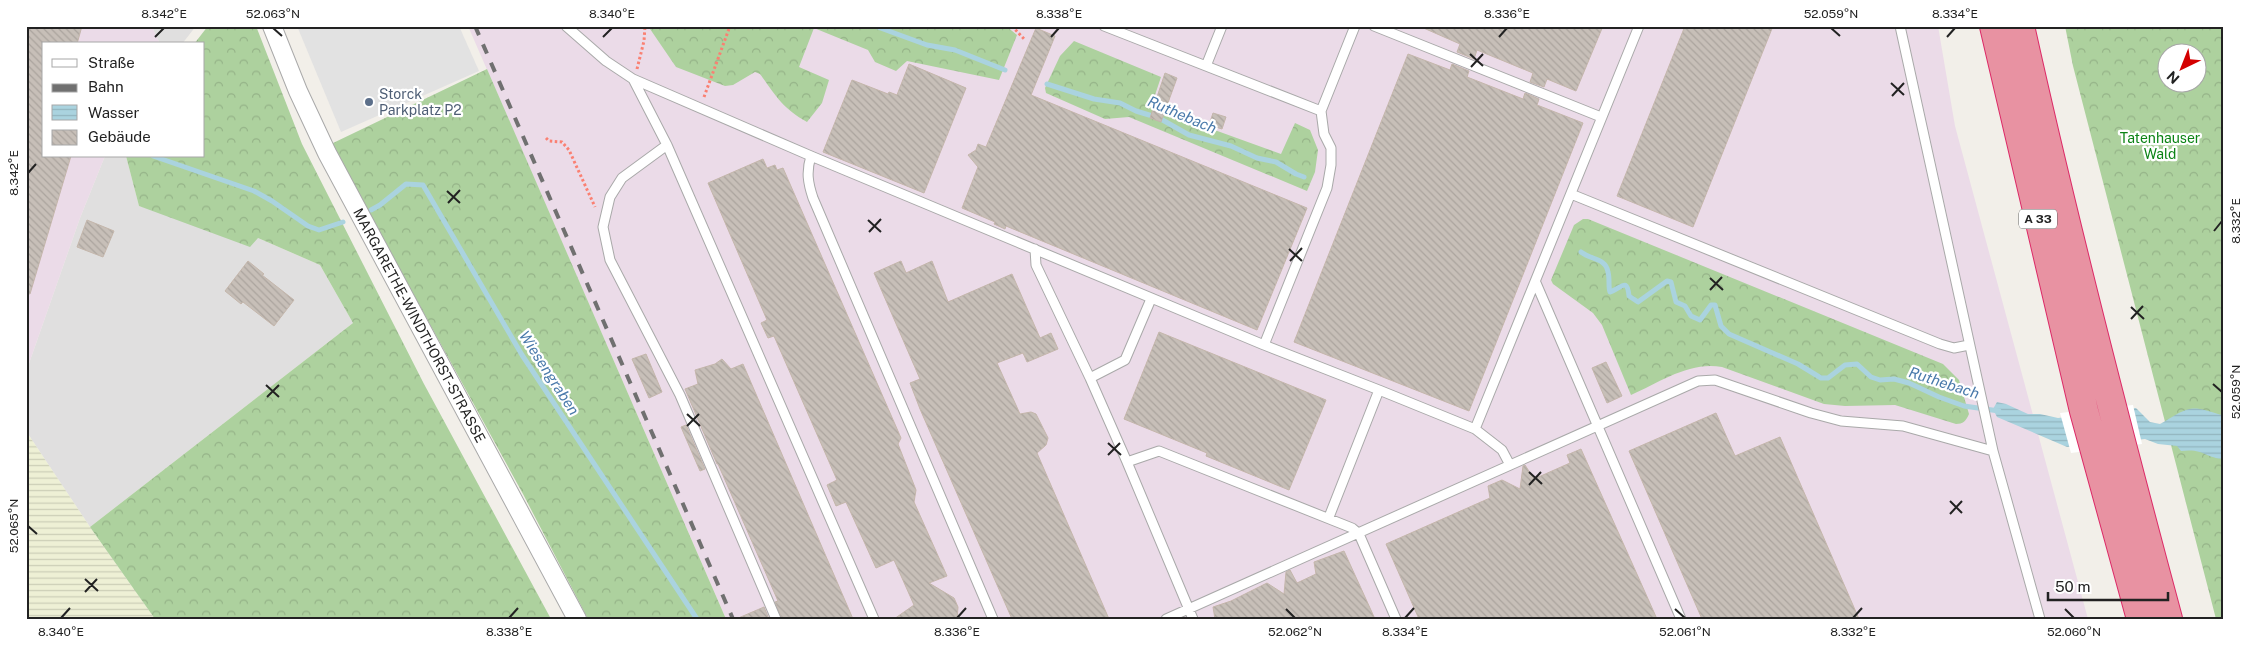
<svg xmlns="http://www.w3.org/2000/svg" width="2250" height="645" font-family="'Public Sans',sans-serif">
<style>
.residential{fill:#e0dfdf}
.industrial{fill:#ebdbe8}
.farmland{fill:url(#farmland-rules)}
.forest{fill:url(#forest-crowns);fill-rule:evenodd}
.parking{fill:#e2e2e2}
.water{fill:url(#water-rules)}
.pier{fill:#fff}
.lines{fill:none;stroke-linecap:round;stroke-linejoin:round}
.stream{stroke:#aad3df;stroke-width:5}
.building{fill:url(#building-back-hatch);stroke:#c4b6ab}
.lane-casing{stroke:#a9a9a9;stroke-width:11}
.street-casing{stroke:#a9a9a9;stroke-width:20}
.highway-casing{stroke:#dc2a67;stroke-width:30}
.path{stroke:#fa8072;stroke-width:3;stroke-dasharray:2.5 2.5;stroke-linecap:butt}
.lane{stroke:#fff;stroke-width:9}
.street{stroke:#fff;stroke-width:18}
.highway{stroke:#e892a2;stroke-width:28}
.rail{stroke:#707070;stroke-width:4;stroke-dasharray:10 10;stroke-linecap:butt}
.ticks{fill:none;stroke:#222;stroke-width:2}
.service-dot{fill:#5c6f8a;stroke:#fff;stroke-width:2}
.labels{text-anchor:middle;stroke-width:4.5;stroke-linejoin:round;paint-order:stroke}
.shield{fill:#fff;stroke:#646464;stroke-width:1}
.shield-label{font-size:12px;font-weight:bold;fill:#222}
.service-label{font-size:14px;fill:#4e5e75;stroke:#fff;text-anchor:start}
.park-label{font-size:14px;fill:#0c8416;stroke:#fff}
.street-label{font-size:14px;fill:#222;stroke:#fff}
.water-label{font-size:15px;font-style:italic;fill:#4a7aab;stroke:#fff}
.neatline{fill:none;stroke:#222;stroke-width:2}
.ticks-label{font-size:12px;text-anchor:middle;fill:#222}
</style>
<defs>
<pattern id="farmland-rules" width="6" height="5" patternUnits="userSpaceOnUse" patternTransform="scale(1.25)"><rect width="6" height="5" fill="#eef0d5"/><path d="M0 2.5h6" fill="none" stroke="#ccceb7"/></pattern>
<pattern id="forest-crowns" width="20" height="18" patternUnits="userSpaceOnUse" patternTransform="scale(1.25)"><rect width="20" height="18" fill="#add19e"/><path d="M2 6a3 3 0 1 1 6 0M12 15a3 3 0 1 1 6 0" fill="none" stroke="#95b388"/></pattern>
<pattern id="water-rules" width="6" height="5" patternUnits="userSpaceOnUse" patternTransform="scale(1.25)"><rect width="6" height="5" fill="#aad3df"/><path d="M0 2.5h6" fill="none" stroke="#92b5bf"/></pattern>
<pattern id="building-back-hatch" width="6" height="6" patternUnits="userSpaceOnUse" patternTransform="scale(1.25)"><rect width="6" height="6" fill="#c7bfb8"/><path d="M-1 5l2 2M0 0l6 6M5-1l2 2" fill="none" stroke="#aba49e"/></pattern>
</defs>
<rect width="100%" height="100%" fill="#f2efe9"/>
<path class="residential" d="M148 26H196L182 44H160L153 29Z
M105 156H126L139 206 258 238 320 265 353 323 90 527 26 431V372L80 218Z"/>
<path class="industrial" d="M26 26H148L153 29 160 44H44V156H105L80 218 26 372Z
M468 26H1938L1955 126 2088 619H726Z"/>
<path class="farmland" d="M26 431 90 527 155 619H26Z"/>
<path class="forest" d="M208 26H256L302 144 424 384 551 619H155L90 527 353 323 320 265 258 238 250 247 139 206 126 156H204V44H194Z
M648 26H1006L1017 35 999 80 907 61 896 71 875 62 868 50 814 28 799 67 829 80 822 103 807 122C783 109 775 95 760 74L755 72 733 85 725 86 676 67Z
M2065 26H2224V619H2216L2073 66ZM2168 52H2198V82H2168Z
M1074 41 1161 77 1151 107 1281 154 1295 123 1310 130 1318 150 1315 172 1307 191 1129 117 1105 119 1046 93 1045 88 1060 56Z
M487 69 726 619H588L523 494 331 144Z
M1583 219H1588L1943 364 1959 380 1969 414C1966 421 1963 424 1956 424L1895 405 1845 406 1824 404 1722 367C1690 361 1660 382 1631 395L1602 325 1593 313 1553 284 1551 280 1574 225Z"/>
<path class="parking" d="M297 26H459L479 71 341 132Z"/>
<path class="water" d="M1997 402 2006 404 2028 414H2040L2058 418 2136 408 2150 422 2160 424C2191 406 2189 404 2224 416V459C2205 458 2204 448 2181 451L2177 446 2158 444 2145 439 2067 447 1997 417 1993 409Z"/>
<path class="pier" d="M2133 405 2142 444 2071 453 2060 413Z"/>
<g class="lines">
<path class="stream" d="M875 26 927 45 955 50 1005 70
M1047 84 1094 99 1120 103 1136 111 1159 118 1189 135 1231 146 1257 158 1276 162 1296 174 1304 177
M153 156 254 191 272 201 308 226 319 230 343 222
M371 210 380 205 406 184 423 185 522 355 697 619
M1581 252C1591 260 1606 258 1608 272 1610 279 1608 286 1610 292 1621 289 1627 276 1629 296L1638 302 1667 281 1671 282 1676 302 1685 306 1691 316 1700 320 1711 305H1715L1721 326 1729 334 1798 364 1821 378H1828L1845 365 1857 364 1871 377 1880 380 1894 379 1909 383 1939 397 1964 406 1999 411"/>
</g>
<path class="building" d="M26 26H82L77 44H44V156H71L30 294 26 293Z
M1419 26H1603L1576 91 1547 79 1544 87 1530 82 1533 73 1477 50 1474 59 1457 52 1460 44Z
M1685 26H1773L1693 227 1617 196Z
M1036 28 1055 36 1031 95 1307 208 1257 330 1006 226 1005 229 994 224 995 222 962 208 978 167 968 155 976 150 978 144 986 147Z
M1408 54 1450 70 1452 64 1469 71 1467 77 1523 99 1525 93 1539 99 1537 105 1583 123 1469 411 1294 342Z
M909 64 966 88 924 193 823 152 852 80 888 94 889 92 897 95Z
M1165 73 1177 78 1161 122 1150 118Z
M1213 113 1226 117 1222 129 1209 125Z
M763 159 767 168 775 165 777 170 783 168 901 438 898 444 916 490 914 502 947 576 929 583 954 598 958 607 957 619H894L914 605 894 560 876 568 846 502 836 506 827 485 837 480 774 336 768 338 761 323 767 320 708 183Z
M87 220 114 231 103 257 77 247Z
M248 261 264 274 262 275 294 300 274 326 243 302 241 304 225 291Z
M901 261 906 273 932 261 948 302 1012 274 1040 338 1051 333 1058 349 1027 362 1023 353 997 363 1020 414 1031 412 1036 414 1048 438 1046 445 1037 453 1109 619H1012L920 409 910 383 920 379 874 273Z
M1159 332 1326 400 1289 490 1206 456 1207 453 1124 419Z
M646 354 662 392 649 398 632 359Z
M722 359 731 369 743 364 853 619H782L775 602 778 601 718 464H717L685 389 698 384 695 370 715 364Z
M1606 362 1622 396 1607 403 1592 368Z
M1716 413 1735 456 1780 437 1859 619H1702L1629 451Z
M686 425 705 469 700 471 681 427Z
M1581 449 1657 619H1419L1386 544 1490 498 1488 486 1502 480 1520 489 1523 466 1525 465 1534 479 1570 463 1567 455Z
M1344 551 1375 619H1215L1213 607 1231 601 1267 583 1284 594 1286 572 1290 570 1297 583 1316 574 1314 562Z
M764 607 769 619H736Z"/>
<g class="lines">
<g class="lane-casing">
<path id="lane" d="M566 26 606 61 633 79 667 145 874 619
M1374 26 1601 117
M1900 26 1993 451
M1206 66 1222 26
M633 79 811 156 1264 345 1327 188 1331 165V148L1324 134 1321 111 1104 26
M1321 111 1355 26
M667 145 622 178 610 197 603 227 610 260 680 395 776 619
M811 156C806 172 808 183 813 198L993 619
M1571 194 1940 344 1954 348 1969 345
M1035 249 1036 265 1090 378 1127 462
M1536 283 1681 619
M1264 345 1379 390 1329 517
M1090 378 1125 360 1151 299
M1379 390 1475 429 1502 450 1510 465
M1475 429 1639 26
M1166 619 1698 381 1715 380 1811 413 1841 421 1903 426 1993 451 2040 619
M1193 619 1127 462 1159 451 1352 528 1359 534 1396 619"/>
</g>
<g class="street-casing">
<g id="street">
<path id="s1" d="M272 26 298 91 327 153 577 619"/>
</g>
</g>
<g class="highway-casing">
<path id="highway" d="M1994 26 2084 411 2141 619
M2020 26C2064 225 2115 422 2168 619"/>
</g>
<path class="path" d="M1012 26 1025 40
M637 69 644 41 645 26
M704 97 730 26
M546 138 549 141 562 142 569 150 595 207"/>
<use href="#lane" class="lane"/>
<use href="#street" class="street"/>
<use href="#highway" class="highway"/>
<path class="rail" d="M475 26 733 619"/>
</g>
<path class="ticks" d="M273 28 282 36M1831 28 1840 36M155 37 164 28M603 37 612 28M1051 37 1059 28M1499 37 1507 28M1947 37 1955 28M1470 54 1483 66M1471 67 1483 54M1891 83 1904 95M1892 96 1904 83M28 173 36 164M447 191 460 203M448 203 460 190M868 220 881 232M2214 231 2222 221M869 232 881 219M1289 249 1302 261M1290 261 1302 248M1710 278 1723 290M1710 290 1722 277M2131 307 2144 319M2131 319 2143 306M2213 384 2222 392M266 385 279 397M267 397 279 385M687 414 700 426M687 426 699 414M1108 443 1121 455M1108 455 1120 443M1529 472 1542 484M1529 485 1541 472M1950 501 1962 513M1950 514 1962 501M28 526 37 534M85 579 98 591M85 592 97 579M1286 609 1295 618M1675 609 1685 618M2065 609 2074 618M61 618 70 608M509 618 518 608M957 618 966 608M1405 618 1414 608M1853 618 1862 608"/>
<circle class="service-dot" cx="369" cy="102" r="5"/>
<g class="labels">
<rect class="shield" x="2019" y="209.5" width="38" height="19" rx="4"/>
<g class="shield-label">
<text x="2038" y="223">A 33</text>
</g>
<g class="service-label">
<text x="379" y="99">Storck<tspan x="379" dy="16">Parkplatz P2</tspan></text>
</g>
<g class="park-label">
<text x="2160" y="143">Tatenhauser<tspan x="2160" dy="16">Wald</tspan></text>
</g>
<g class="street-label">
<text dy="5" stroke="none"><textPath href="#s1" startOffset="334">MARGARETHE-WINDTHORST-STRASSE</textPath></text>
</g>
<g class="water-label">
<text transform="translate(1182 115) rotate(23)" y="5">Ruthebach</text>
<text transform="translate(549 373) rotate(57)" y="5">Wiesengraben</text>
<text transform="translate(1944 383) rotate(18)" y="5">Ruthebach</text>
</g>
</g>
<rect width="2250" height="645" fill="none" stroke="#ffffff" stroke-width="55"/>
<rect x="42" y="42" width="162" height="115" fill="#ffffff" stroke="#a7a7a7"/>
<rect x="52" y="59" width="25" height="8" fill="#ffffff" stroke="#a7a7a7"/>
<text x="88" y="68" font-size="15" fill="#222222">Straße</text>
<rect x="52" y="84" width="25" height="8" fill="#707070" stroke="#a7a7a7"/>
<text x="88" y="92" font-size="15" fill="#222222">Bahn</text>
<rect x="52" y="105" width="25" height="15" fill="url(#water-rules)" stroke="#a7a7a7"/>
<text x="88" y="118" font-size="15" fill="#222222">Wasser</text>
<rect x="52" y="130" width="25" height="15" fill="url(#building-back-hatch)" stroke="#a7a7a7"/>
<text x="88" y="142" font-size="15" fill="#222222">Gebäude</text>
<g transform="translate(2182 68) rotate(223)"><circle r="24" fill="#ffffff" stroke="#a7a7a7"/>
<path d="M0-4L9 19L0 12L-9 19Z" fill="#d40000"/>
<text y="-8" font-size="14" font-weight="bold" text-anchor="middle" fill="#222222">N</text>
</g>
<path d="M2048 592v8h120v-8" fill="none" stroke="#222222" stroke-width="2.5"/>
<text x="2055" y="592" font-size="15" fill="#222222" stroke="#ffffff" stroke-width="4" paint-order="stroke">50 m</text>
<rect x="28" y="28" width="2194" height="590" class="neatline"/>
<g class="ticks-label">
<text x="164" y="18">8.342°E</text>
<text x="273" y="18">52.063°N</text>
<text x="612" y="18">8.340°E</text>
<text x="1059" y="18">8.338°E</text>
<text x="1507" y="18">8.336°E</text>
<text x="1831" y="18">52.059°N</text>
<text x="1955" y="18">8.334°E</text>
<text transform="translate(14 173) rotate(-90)" y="4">8.342°E</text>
<text transform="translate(2236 221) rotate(-90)" y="4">8.332°E</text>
<text transform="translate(2236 392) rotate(-90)" y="4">52.059°N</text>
<text transform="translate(14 526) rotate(-90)" y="4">52.065°N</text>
<text x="61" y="636">8.340°E</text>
<text x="509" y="636">8.338°E</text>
<text x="957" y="636">8.336°E</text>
<text x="1295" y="636">52.062°N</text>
<text x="1405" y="636">8.334°E</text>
<text x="1685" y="636">52.061°N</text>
<text x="1853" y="636">8.332°E</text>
<text x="2074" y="636">52.060°N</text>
</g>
</svg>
